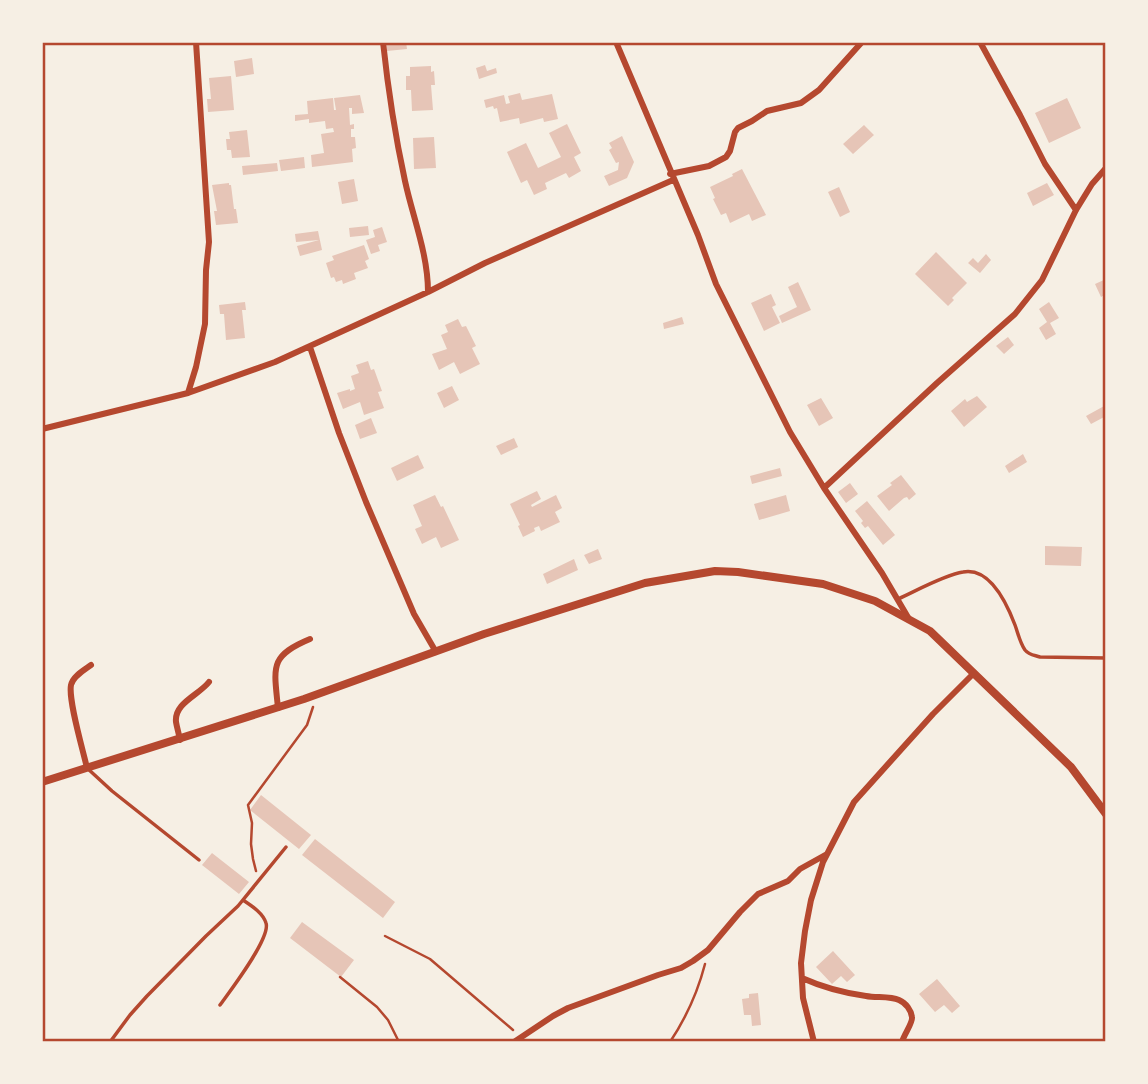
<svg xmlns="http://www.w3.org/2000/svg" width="1148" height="1084" font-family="'DejaVu Sans',sans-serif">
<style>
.building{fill:#e6c5b7}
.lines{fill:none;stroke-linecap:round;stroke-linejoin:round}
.path{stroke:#b5482f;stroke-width:2.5}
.service{stroke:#b5482f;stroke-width:3.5}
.minor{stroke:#b5482f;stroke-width:6}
.tertiary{stroke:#b5482f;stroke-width:8}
.neatline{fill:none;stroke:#b5482f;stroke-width:2.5}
</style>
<rect width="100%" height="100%" fill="#f6efe4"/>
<path class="building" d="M386 42H406L407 49 387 51Z
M252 58 254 74 236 77 234 61Z
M485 65 487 71 496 68 497 73 479 79 476 68Z
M431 66V72L434 71 435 85H431L433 110 412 111 411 90H406V76H410V67Z
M231 76 234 110 208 112 207 99H211L209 78Z
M520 93 522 100 552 94 558 119 544 122 543 118 520 124 519 118 500 122 497 108 494 109 493 106 486 108 484 100 504 95 506 104 510 103 508 96Z
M360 95 364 113 352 114V108H349L350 125 354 124V129H351V137H355L356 148 352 149 353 162 312 167 311 155 324 153 321 134 334 132 333 128 326 129 325 121 309 123V119L295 121V115L308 114 307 101 333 98 334 110H336L334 98Z
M1067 98 1081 128 1049 143 1035 113Z
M567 124 581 153 574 157 581 171 569 178 566 173 545 183 547 189 534 195 527 180 521 183 507 152 526 143 538 168 561 157 549 133Z
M864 125 874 135 853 154 843 144Z
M247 130 250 157 232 158 231 150H227L226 139H230L229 132Z
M622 136 634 162 627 178 609 186 604 176 618 170 619 162 616 163 609 150 612 148 609 143Z
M434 137 436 168 414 169 413 138Z
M304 157 305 168 281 171 279 160Z
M277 163 278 171 243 175 242 166Z
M742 169 766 215 752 221 749 214 730 223 726 213 721 215 713 199 715 198 710 187 733 176 732 174Z
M354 179 358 201 342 204 338 182Z
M229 183V185H231L234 209H236L238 223 216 225 214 211H217L212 185Z
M1047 183 1054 195 1033 206 1027 193Z
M839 187 850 212 840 217 828 192Z
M368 226 369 235 350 237 349 228Z
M382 227 387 242 378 245 380 251 371 254 366 240 375 237 373 230Z
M318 231 322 250 300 256 297 246 319 240 296 242 295 234Z
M364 245 369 259 365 261 368 268 354 273 356 279 343 284 342 280 336 282 334 277 331 278 326 263 334 260 332 256Z
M936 252 967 283 952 298 954 300 948 306 915 274Z
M986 254 991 260 980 273 968 263 973 258 978 263Z
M1106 279V294L1101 297 1095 284Z
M798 282 811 310 782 323 779 316 797 307 788 287Z
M771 294 776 305 772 307 780 323 764 331 751 303Z
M245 302 246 310H242L245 338 226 340 224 314H220L219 305Z
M1049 302 1059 318 1050 323 1056 334 1046 340 1039 328 1047 322 1039 309Z
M682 317 684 324 664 329 663 323Z
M458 319 462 327 466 326 476 346 472 348 480 364 460 374 454 362 439 370 432 354 447 349 441 335 448 332 445 325Z
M1008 337 1014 345 1004 354 996 346Z
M368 361 371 370 374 369 382 391 378 392 384 408 364 415 360 402 343 409 337 393 350 389V391L355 389 351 376 359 373 356 365Z
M452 386 459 400 444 408 437 393Z
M977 396 987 407 964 427 951 411 965 399 967 402Z
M821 398 833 418 819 426 807 405Z
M1106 405V416L1091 424 1086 416Z
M371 418 377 433 360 439 355 425Z
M514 438 518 447 501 455 496 446Z
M1023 454 1027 462 1009 473 1005 466Z
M418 455 424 468 397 481 391 468Z
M780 468 782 476 752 484 750 476Z
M901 475 916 494 909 500 907 497 904 498 889 511 877 496 892 485 890 483Z
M850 483 858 494 846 503 838 492Z
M537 491 541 499 531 505 532 507 556 495 562 508 555 512 560 522 541 531 539 526 534 528 535 531 523 537 518 526 520 525 510 504Z
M435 495 441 507 443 506 459 540 441 548 436 537 422 544 415 529 422 526 413 505Z
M786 495 790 511 759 520 754 504Z
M867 501 895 535 883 545 868 526 865 528 861 523 863 521 855 511Z
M1045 546 1082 547 1081 566 1045 565Z
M598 549 602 559 589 564 584 555Z
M574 559 578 570 547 584 543 574Z
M261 795 311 835 299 849 250 810Z
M315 839 395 902 383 918 302 855Z
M212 853 249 882 239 894 202 865Z
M302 922 354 960 341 977 290 938Z
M833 951 855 975 847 982 841 976 832 984 816 967Z
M937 979 960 1006 952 1013 944 1005 935 1012 919 994Z
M758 993 761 1025 752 1026 751 1015H744L742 999 749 998V994Z"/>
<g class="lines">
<path class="path" d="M256 871 253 859 251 844 252 823 248 805 307 725 313 707
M385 936 430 959 513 1030
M340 977 377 1007 388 1020 399 1042
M670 1042C686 1018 698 991 705 964"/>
<path class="service" d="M898 599C916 591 944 575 963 572 990 567 1007 604 1015 625 1018 633 1020 643 1025 650 1029 655 1034 655 1040 657L1106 658
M87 768 112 791 199 860
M220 1005C230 991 271 938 266 923 263 913 252 906 243 900
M110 1042 130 1015 147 996 206 936 238 906 286 847"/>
<path class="minor" d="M383 42C388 89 395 135 405 181 413 218 428 254 428 292
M616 42 698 235 716 284 790 432 824 488 882 573 909 619
M980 42 1020 115 1045 164 1076 210
M670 174 709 166 726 157 730 151 735 132 738 128 752 121 767 111 801 103 819 90 862 42
M310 347 339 433 366 502 414 614 436 652
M188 393 196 367 205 324 206 270 209 242 196 42
M42 429 188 393 275 362 428 292 485 263 673 180
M824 488 937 383 1015 314 1042 280 1076 210 1092 184 1106 168
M278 708C274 667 269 656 310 639
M180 740C179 734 177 728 176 722 174 703 199 695 209 682
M87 768C83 750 68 700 71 685 73 676 84 670 91 665
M802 978C822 987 844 993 866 996 876 998 890 996 899 1000 906 1003 911 1010 912 1017 913 1023 904 1034 902 1042
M514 1042 553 1016 568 1008 658 975 681 968 693 961 708 950 740 912 758 894 788 881 800 869 827 854
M814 1042 803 998 801 963 805 931 811 900 823 862 854 802 933 714 974 673"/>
<path class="tertiary" d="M42 782 304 699 484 634 645 583 715 571 738 572 823 584 875 601 930 631 1071 767 1106 814"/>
</g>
<rect width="1148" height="1084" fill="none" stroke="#f6efe4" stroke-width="88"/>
<rect x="44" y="44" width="1060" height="996" class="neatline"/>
</svg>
